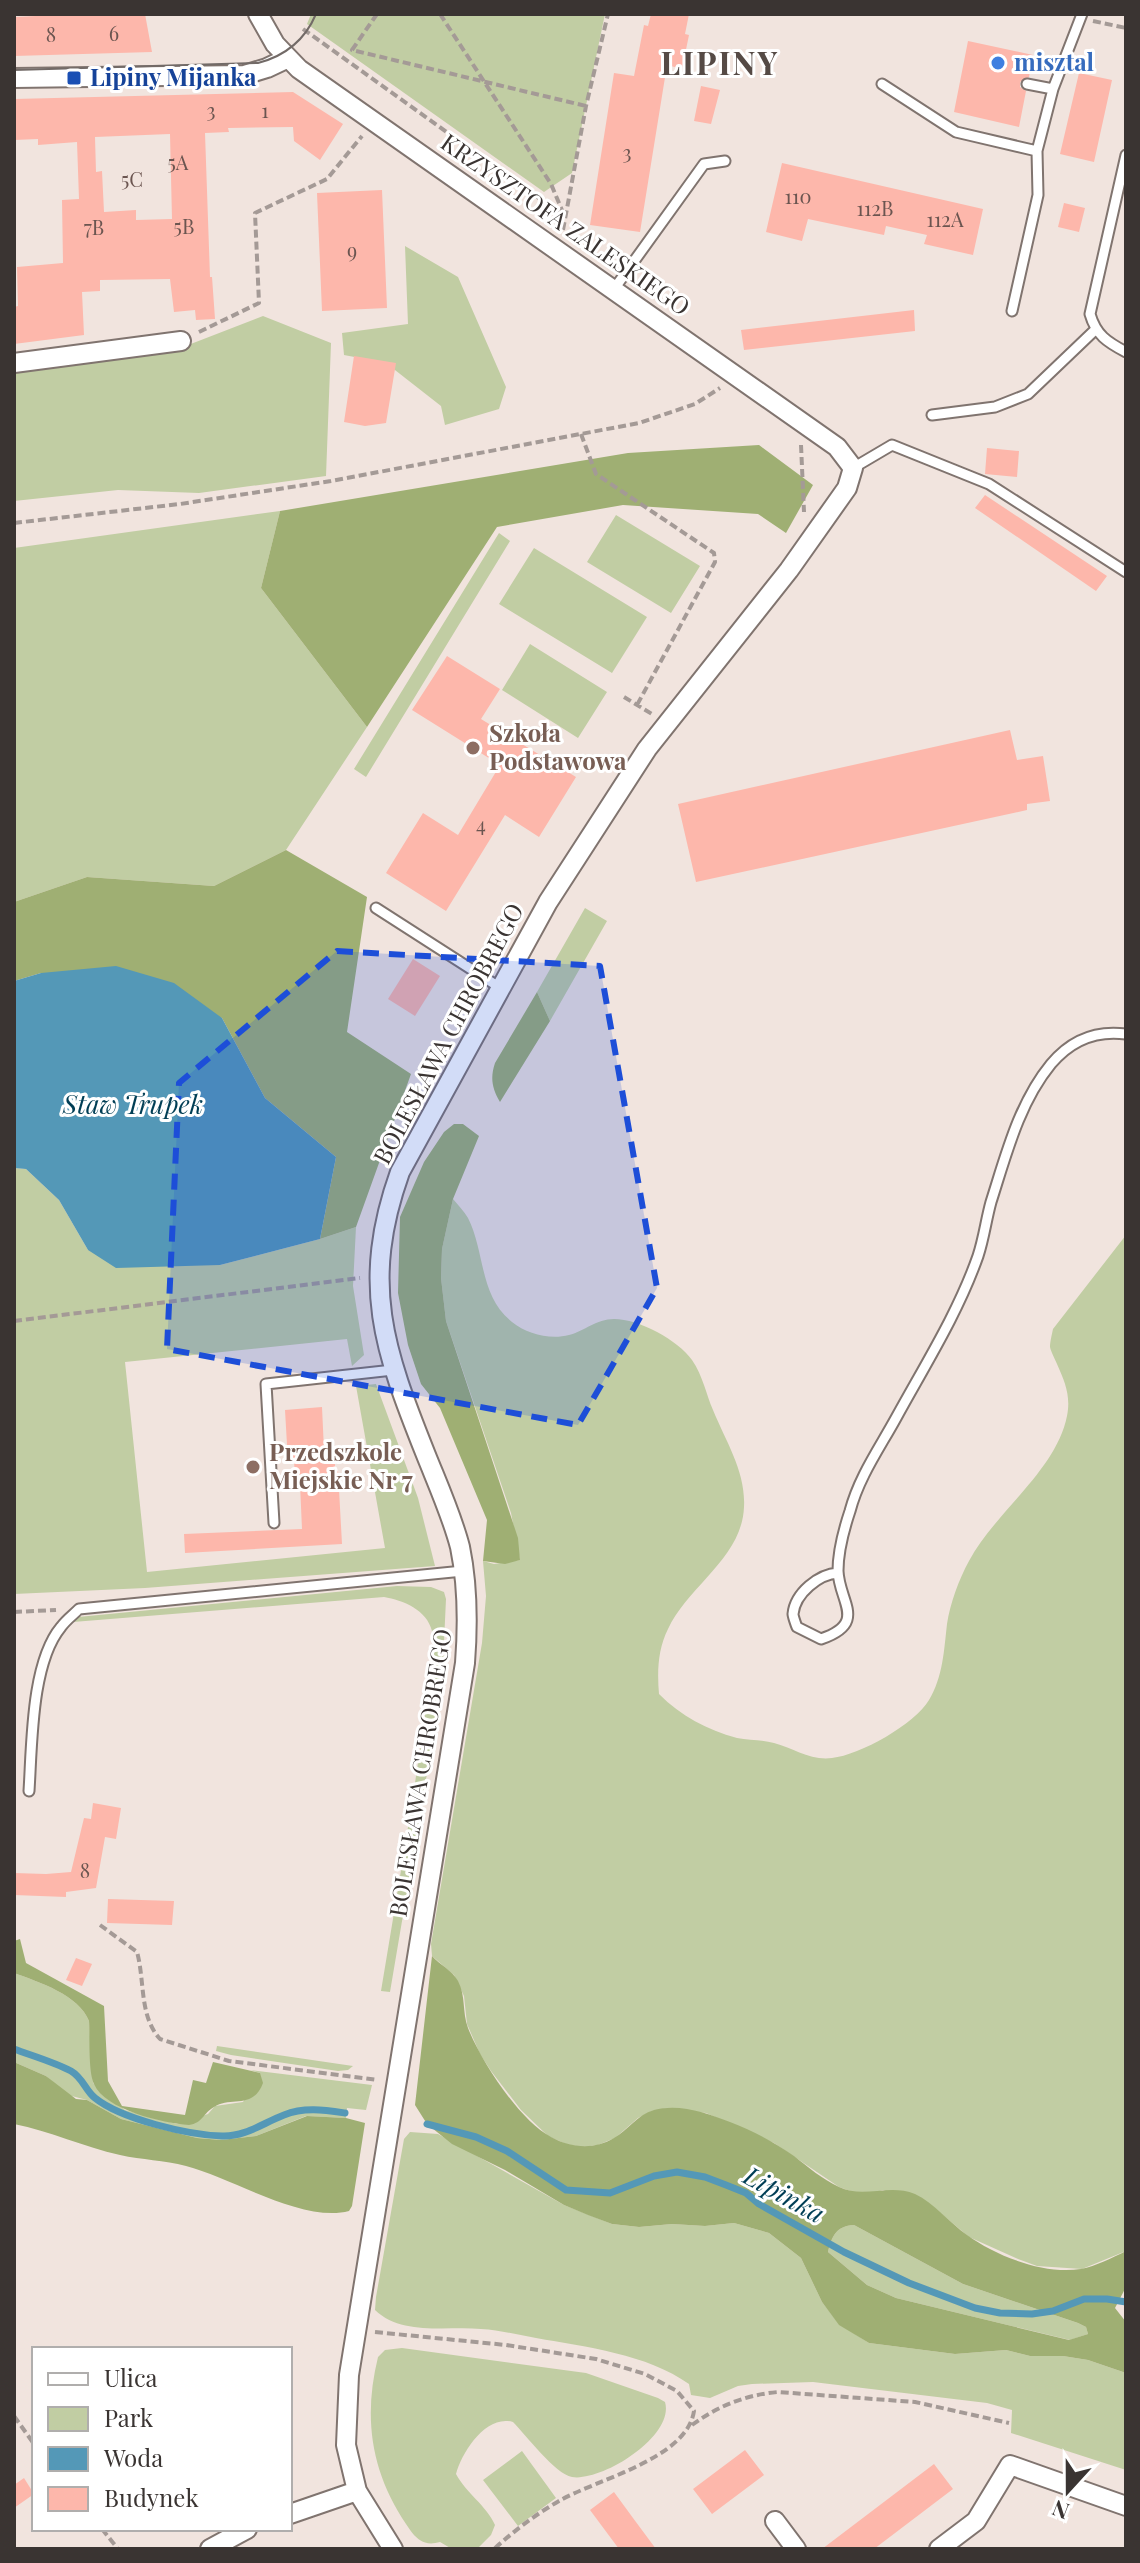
<svg xmlns="http://www.w3.org/2000/svg" width="1140" height="2563" font-family="'Playfair Display',serif">
<style>
.green{fill:#c1cda3}
.forest{fill:#9faf73;fill-rule:evenodd}
.water{fill:#5498b7}
.lines{fill:none;stroke-linecap:round;stroke-linejoin:round}
.stream{stroke:#5498b7;stroke-width:7}
.building{fill:#fdb7ab;fill-rule:evenodd}
.lane-casing{stroke:#80746f;stroke-width:13}
.street-casing{stroke:#80746f;stroke-width:22}
.path{stroke:#a49a96;stroke-width:4;stroke-dasharray:8 4;stroke-linecap:butt}
.lane{stroke:#fff;stroke-width:9}
.street{stroke:#fff;stroke-width:18}
.tram{stroke:#726a67;stroke-width:2}
.marked{fill:#1d4ed8;fill-opacity:0.2;stroke:#1d4ed8;stroke-width:6;stroke-dasharray:16 10;stroke-linejoin:round}
.shop-dot{fill:#3f7fe0;stroke:#fff;stroke-width:3}
.transit-dot{fill:#1a4fb4;stroke:#fff;stroke-width:3}
.education-dot{fill:#8d6e63;stroke:#fff;stroke-width:3}
.labels{text-anchor:middle;stroke-width:6;stroke-linejoin:round;paint-order:stroke}
.number-label{font-size:20px;fill:#6b5550}
.shop-label{font-size:24px;font-weight:bold;fill:#366cbe;stroke:#fff;text-anchor:start}
.transit-label{font-size:24px;font-weight:bold;fill:#164399;stroke:#fff;text-anchor:start}
.street-label{font-size:24px;fill:#3a3432;stroke:#fff}
.education-label{font-size:24px;font-weight:bold;fill:#785e54;stroke:#fff;text-anchor:start}
.water-label{font-size:26px;font-style:italic;fill:#003e55;stroke:#fff}
.district-label{font-size:32px;font-weight:bold;letter-spacing:2px;fill:#554a45;stroke:#fff}
</style>
<rect width="100%" height="100%" fill="#f1e4de"/>
<path class="green" d="M311 14H605L572 173 544 192 307 24Z
M405 246 458 277 506 387 499 409 445 425 441 406 386 363 344 355 342 333 408 324Z
M263 316 331 343 326 476 199 493 118 490 14 501V371L183 347Z
M280 511 261 588 367 727 286 850 214 886 87 877 14 902V548Z
M616 515 700 566 671 613 587 562Z
M499 533 510 541 366 777 354 769Z
M534 548 647 617 612 673 499 604Z
M530 644 607 692 578 738 502 690Z
M585 908 607 921 550 1021 537 992Z
M14 1168 26 1169 59 1200 88 1250 220 1265 320 1239 356 1227 353 1286 364 1355 352 1366 347 1339 125 1362 147 1572 385 1548 356 1386 376 1384 418 1498 435 1566 145 1588 14 1594Z
M453 1199C458 1205 464 1211 468 1218 485 1251 479 1296 512 1322 527 1334 550 1340 569 1335 585 1331 596 1319 614 1319 639 1319 678 1340 692 1360 703 1376 706 1394 713 1410 726 1442 746 1472 744 1507 742 1558 688 1586 668 1629 658 1649 657 1671 659 1694 681 1716 707 1730 737 1738 749 1740 762 1740 774 1743 793 1748 811 1761 832 1758 860 1755 915 1724 929 1700 943 1677 944 1650 947 1624 950 1604 959 1579 969 1561 995 1512 1056 1471 1067 1416 1071 1396 1065 1382 1057 1364 1055 1359 1051 1352 1050 1347 1050 1342 1052 1334 1053 1329L1126 1235V2251L1082 2269 1037 2266 1018 2259 969 2237 931 2205 883 2190 870 2194 853 2192 839 2187 774 2143 706 2113 667 2108 652 2111 638 2118 615 2138 598 2145 582 2147 566 2144 548 2136 521 2110 491 2071 480 2054 467 2024 464 1996 454 1975 432 1956 431 1944 482 1643 486 1596 483 1561 494 1564 520 1560 511 1513 446 1321 441 1278 442 1249Z
M397 1586 431 1587 444 1592 446 1599 442 1685 390 1992 381 1991C396 1901 411 1812 424 1723 427 1698 438 1655 432 1631 427 1610 403 1600 384 1597L73 1622 78 1617Z
M14 1973C39 1982 79 1995 89 2021L93 2083 125 2110 177 2124 208 2114 215 2106 243 2102 260 2073 250 2070 372 2085 366 2110 347 2108 346 2118 306 2116 256 2136 221 2140 197 2138 121 2119 87 2100 68 2095 46 2076 14 2062Z
M217 2046 353 2066 348 2070 338 2071 231 2055 216 2051Z
M410 2132 438 2134 564 2205 612 2224 639 2227 672 2224 705 2226 734 2223 769 2233 801 2258 822 2302 839 2324 869 2343 955 2354 1006 2350 1030 2356H1063L1088 2360 1126 2373V2470L1011 2433 1012 2410 987 2403 813 2382 752 2384 738 2386 710 2398 691 2395 689 2384C647 2354 586 2347 536 2338 518 2335 500 2330 481 2329 447 2326 402 2336 375 2310L376 2297 404 2139Z
M854 2225 963 2284 1078 2323 1086 2327 1088 2334 1070 2340 896 2298 867 2285 828 2252C832 2236 836 2226 854 2225Z
M402 2348 586 2373 658 2398 665 2402C675 2436 602 2482 572 2477 555 2474 526 2435 513 2422 486 2414 462 2452 456 2474 466 2493 486 2505 495 2525L491 2535 477 2549H452L440 2542C423 2547 415 2538 406 2524 371 2472 363 2418 378 2357L385 2350Z
M522 2451 556 2498 518 2526 483 2480Z"/>
<path class="forest" d="M759 445 813 485 786 533 758 514 623 505 497 527 367 727 261 588 280 511 628 453Z
M286 850 367 897 347 1032 411 1074 356 1227 320 1239 336 1157 265 1098 222 1018 41 973 14 981V902L87 877 214 886Z
M537 992 550 1021 500 1102C492 1088 490 1078 495 1063Z
M454 1124H463L479 1136 453 1199 442 1249 441 1278 446 1321 518 1538 520 1560 505 1564 483 1561 487 1520 440 1408 421 1384 408 1345 398 1293 400 1217 424 1162 444 1132Z
M20 1939 26 1963 104 2006 108 2081 122 2106 185 2115 193 2080 206 2083 213 2062 260 2073 263 2083C253 2110 231 2096 214 2107 203 2113 203 2123 189 2125 163 2123 105 2110 94 2084 88 2071 90 2037 89 2021 79 1995 39 1982 14 1973V1941Z
M432 1956C440 1965 452 1970 458 1981 466 1996 462 2012 468 2028 481 2061 519 2120 551 2137 571 2148 594 2150 614 2138 628 2130 637 2115 654 2110 679 2103 707 2113 730 2122 753 2131 774 2142 794 2156 808 2167 822 2179 839 2187 864 2199 889 2183 915 2194 934 2203 950 2223 967 2235 996 2256 1044 2275 1081 2269 1096 2266 1112 2258 1126 2251V2287L1115 2308 1126 2322V2373L1088 2360 1063 2356H1030L1006 2350 955 2354 869 2343 839 2325 822 2302 801 2258 769 2233 734 2223 705 2226 672 2224 639 2227 612 2224 588 2215 564 2205 505 2170 452 2144 427 2124 415 2105ZM854 2225 963 2284 1078 2323 1086 2327 1088 2334 1069 2340 896 2298 867 2285 828 2252C832 2236 836 2226 854 2225Z
M14 2062 46 2076 76 2099 87 2100 121 2119 197 2138 221 2140 256 2136 307 2116 346 2118 365 2123 352 2206 349 2211C303 2223 232 2178 186 2166 164 2160 142 2160 120 2155 84 2147 50 2131 14 2124Z"/>
<path class="water" d="M116 966 174 983 222 1018 265 1098 336 1157 320 1239 220 1265 116 1268 88 1250 59 1200 26 1169 14 1168V981L41 973Z"/>
<g class="lines">
<path class="stream" d="M14 2049C33 2056 54 2062 71 2071 83 2078 85 2090 95 2098 121 2119 188 2135 222 2136 245 2137 263 2123 284 2115 304 2107 324 2110 345 2113
M427 2124 476 2137 507 2151 566 2190 610 2193 654 2176 677 2172 705 2177 726 2185 746 2193 759 2204 844 2252 909 2283 975 2308 1000 2313 1032 2314 1053 2311 1084 2299H1107L1126 2302"/>
</g>
<path class="building" d="M80 14H145L152 52 14 56V17Z
M651 14H689L685 34 689 35 682 69 667 65 640 232 590 225 614 73 634 76 644 25 648 26Z
M968 41 1033 55 1029 77 1020 82V87L1026 91 1019 127 954 112Z
M1079 73 1112 80 1094 162 1060 154Z
M701 86 720 90 711 124 694 121Z
M293 92 343 124 320 160 294 141 293 127 228 128 229 132 205 133 210 277H212L215 319 196 320 195 310 174 312 170 279 100 280V291L82 292 84 335 14 344V307L18 306 17 267 63 263 62 200 79 199 77 142 38 145V139L14 140V99ZM170 134 172 219 136 220V210L104 212 102 171 96 172 95 137Z
M782 163 983 209 973 255 924 244 927 235 886 226 884 235 808 219 802 241 766 232Z
M382 190 387 308 322 311 317 193Z
M1064 203 1085 208 1079 232 1058 227Z
M914 310 915 331 744 350 741 330Z
M354 356 396 363 386 423 365 426 344 422Z
M987 448 1019 451 1017 477 985 474Z
M985 495 1107 576 1096 591 975 508Z
M447 656 500 689 481 719 576 777 539 837 505 815 446 911 386 873 423 813 458 835 500 765 412 710Z
M1010 730 1017 760 1043 756 1050 801 1027 804V810L696 882 678 804Z
M413 959 440 976 415 1016 388 999Z
M322 1407 324 1450H335V1471H338L342 1544 185 1553 184 1534 302 1529 300 1484H296L294 1462H288L285 1410Z
M93 1803 121 1808 116 1839 105 1837 96 1888 66 1892V1897L14 1895V1873L46 1874 71 1872 84 1818 91 1819Z
M108 1899 174 1901 172 1925 107 1923Z
M76 1958 92 1964 82 1986 66 1980Z
M745 2450 764 2475 712 2514 693 2489Z
M934 2464 953 2489 874 2549H822Z
M24 2478 34 2494 14 2508V2485Z
M614 2492 633 2518 656 2549H619L590 2510Z"/>
<g class="lines">
<g class="lane-casing">
<path id="lane" d="M882 84 956 132 1037 151
M1027 84 1053 89
M1126 155 1090 314C1096 335 1107 342 1126 352
M614 289 704 164 725 161
M1012 311 1038 195 1037 151 1053 89 1082 14
M932 415 995 407 1028 394 1095 330
M853 468 892 445 989 484 1126 572
M376 908 499 987
M274 1523 266 1384 393 1370
M838 1573C819 1574 795 1593 793 1614 793 1616 796 1625 797 1627L821 1639C868 1623 839 1602 838 1571 838 1552 844 1529 850 1511 859 1477 879 1449 896 1418 925 1365 958 1313 978 1256 984 1238 986 1220 991 1202 1006 1155 1019 1103 1051 1064 1071 1040 1096 1030 1126 1034
M29 1791C32 1745 31 1663 61 1627 66 1620 73 1615 79 1609L463 1571"/>
</g>
<g class="street-casing">
<path id="street" d="M258 14 275 44 299 69 837 447 853 468 847 488 789 570 647 749 548 902 400 1172C360 1284 384 1350 426 1455 438 1485 452 1516 460 1547 468 1586 468 1624 465 1663L349 2375 346 2445 357 2491 393 2549
M14 78 244 75 267 68 286 59
M14 363 181 341
M290 2514 357 2491
M775 2521 796 2549
M210 2549 247 2529
M939 2549 976 2521 1010 2465 1126 2506"/>
</g>
<path class="path" d="M377 14 352 50 586 106
M440 14 551 184 564 215
M1093 21 1126 28
M303 29 565 217
M563 230 586 106 608 14
M199 332 259 303 255 213 327 179 362 136
M581 434 596 474 714 553 715 562 637 705
M801 445 804 512
M14 523 180 504 331 481 639 423 695 404 720 388
M624 697 652 714
M14 1321 360 1278
M14 1612 56 1610
M100 1925 137 1952C145 1981 139 2016 160 2039L229 2061 378 2080
M375 2332 506 2345 596 2359 645 2374 677 2391 694 2411C687 2459 597 2479 559 2501 536 2514 514 2531 494 2549
M14 2416 34 2444
M692 2425C718 2406 745 2395 778 2392L915 2402 1009 2423
M102 2529 118 2549"/>
<use href="#lane" class="lane"/>
<use href="#street" class="street"/>
<path class="tram" d="M14 70 258 63C285 56 305 40 316 14"/>
</g>
<path class="marked" d="M337 951 600 966 657 1288 578 1425 167 1349 179 1083Z"/>
<circle class="shop-dot" cx="998" cy="63" r="8"/>
<rect class="transit-dot" x="66" y="70" width="16" height="16" rx="4"/>
<g class="education-dot">
<circle cx="473" cy="748" r="8"/>
<circle cx="253" cy="1467" r="8"/>
</g>
<g class="labels">
<g class="number-label">
<text x="114" y="41">6</text>
<text x="51" y="42">8</text>
<text x="211" y="118">3</text>
<text x="265" y="118">1</text>
<text x="627" y="160">3</text>
<text x="178" y="170">5A</text>
<text x="132" y="187">5C</text>
<text x="798" y="204">110</text>
<text x="875" y="216">112B</text>
<text x="945" y="227">112A</text>
<text x="184" y="234">5B</text>
<text x="94" y="235">7B</text>
<text x="352" y="258">9</text>
<text x="481" y="832">4</text>
<text x="85" y="1878">8</text>
</g>
<g class="shop-label">
<text x="1014" y="71">misztal</text>
</g>
<g class="transit-label">
<text x="90" y="86">Lipiny Mijanka</text>
</g>
<g class="street-label">
<text transform="translate(565 225) rotate(35)" y="8">KRZYSZTOFA ZALESKIEGO</text>
<text transform="translate(449 1034) rotate(-62)" y="8">BOLESŁAWA CHROBREGO</text>
<text transform="translate(421 1773) rotate(-81)" y="8">BOLESŁAWA CHROBREGO</text>
</g>
<g class="education-label">
<text x="489" y="742">Szkoła<tspan x="489" dy="28">Podstawowa</tspan></text>
<text x="269" y="1461">Przedszkole<tspan x="269" dy="28">Miejskie Nr 7</tspan></text>
</g>
<g class="water-label">
<text x="133" y="1114">Staw Trupek</text>
<text transform="translate(784 2195) rotate(29)" y="9">Lipinka</text>
</g>
<g class="district-label">
<text x="720" y="75">LIPINY</text>
</g>
</g>
<rect width="1140" height="2563" fill="none" stroke="#3a3432" stroke-width="32"/>
<rect x="32" y="2347" width="260" height="184" fill="#ffffff" stroke="#b0aead" stroke-width="2"/>
<rect x="48" y="2373" width="40" height="12" fill="#ffffff" stroke="#b0aead" stroke-width="2"/>
<text x="104" y="2387" font-size="24" fill="#3a3432">Ulica</text>
<rect x="48" y="2407" width="40" height="24" fill="#c1cda3" stroke="#b0aead" stroke-width="2"/>
<text x="104" y="2427" font-size="24" fill="#3a3432">Park</text>
<rect x="48" y="2447" width="40" height="24" fill="#5498b7" stroke="#b0aead" stroke-width="2"/>
<text x="104" y="2467" font-size="24" fill="#3a3432">Woda</text>
<rect x="48" y="2487" width="40" height="24" fill="#fdb7ab" stroke="#b0aead" stroke-width="2"/>
<text x="104" y="2507" font-size="24" fill="#3a3432">Budynek</text>
<g transform="translate(1068 2491) rotate(201)" stroke="#ffffff" stroke-width="6" paint-order="stroke">
<path d="M0-6L14 30L0 20L-14 30Z" fill="#3a3432"/>
<text y="-12" font-size="22" font-weight="bold" text-anchor="middle" fill="#3a3432">N</text>
</g>
</svg>
